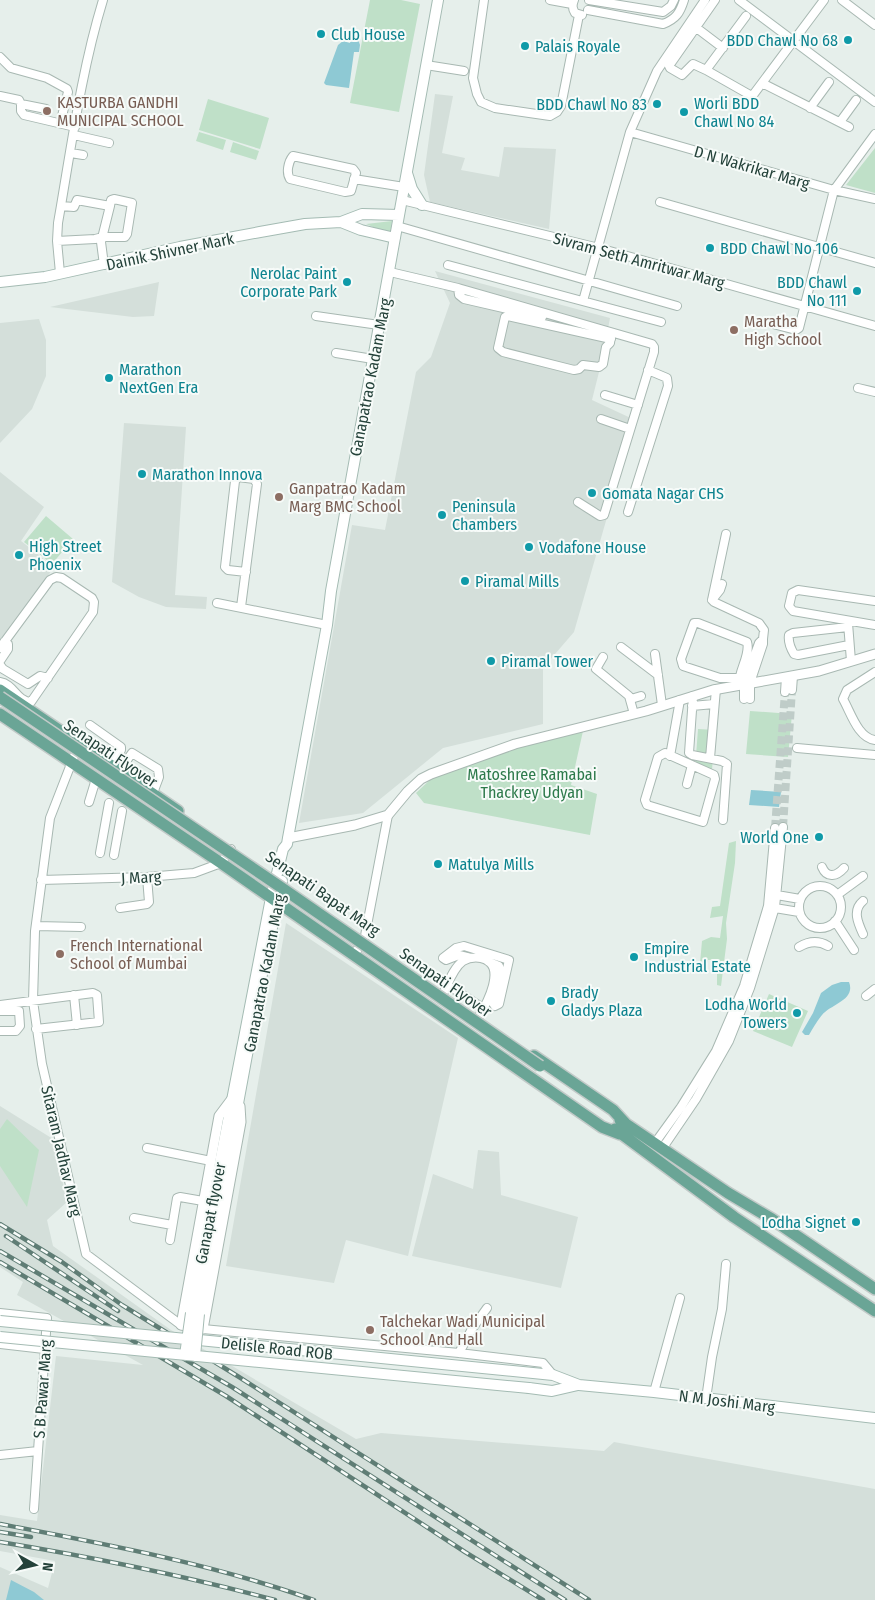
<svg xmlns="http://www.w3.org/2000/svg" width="875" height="1600" font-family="'Fira Sans Condensed',sans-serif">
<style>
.built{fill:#d4dfda}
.green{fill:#bfe0c8}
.water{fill:#8ec9d4}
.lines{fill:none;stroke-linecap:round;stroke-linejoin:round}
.minor-tunnel{stroke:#bfccc8;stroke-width:8;stroke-dasharray:8 4;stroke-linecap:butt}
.minor-casing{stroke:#a8b8b2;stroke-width:10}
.tertiary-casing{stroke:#a8b8b2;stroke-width:11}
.secondary-casing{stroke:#a4bbb3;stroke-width:12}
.primary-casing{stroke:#c2cac8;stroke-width:14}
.minor{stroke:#fff;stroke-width:8}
.tertiary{stroke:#fff;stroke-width:9}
.secondary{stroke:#fff;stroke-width:10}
.primary{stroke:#6aa596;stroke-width:11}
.rail-casing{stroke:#5f7d75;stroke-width:4.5}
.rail{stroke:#f7fbf9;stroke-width:2.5;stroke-dasharray:8;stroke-linecap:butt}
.secondary-bridge-casing{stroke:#a4bbb3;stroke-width:12;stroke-linecap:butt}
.primary-bridge-casing{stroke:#c2cac8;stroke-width:14;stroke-linecap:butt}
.secondary-bridge{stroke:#fff;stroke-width:10}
.primary-bridge{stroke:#6aa596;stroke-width:11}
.culture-dot{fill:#0f9aa8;stroke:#f7fbf9;stroke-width:2}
.education-dot{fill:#8d6e63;stroke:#f7fbf9;stroke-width:2}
.labels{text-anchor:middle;stroke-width:4;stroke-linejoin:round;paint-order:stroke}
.culture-label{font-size:16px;fill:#0d838f;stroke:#f7fbf9;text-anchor:start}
.education-label{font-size:16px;fill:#785e54;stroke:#f7fbf9;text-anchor:start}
.street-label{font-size:16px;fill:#24423a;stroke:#f7fbf9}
.park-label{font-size:16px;fill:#2d7a4b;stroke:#f7fbf9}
</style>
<rect width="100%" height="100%" fill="#e6efeb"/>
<path class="built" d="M435 94 453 96 442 153 465 158 461 170 499 177 504 147 556 149 549 229 430 202 424 175Z
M435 271 610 318 602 360 592 400 635 420 574 632 543 668V724L443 748 363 813 299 823 352 525 385 530 416 372 431 357 450 303Z
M159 282 154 316 133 317 50 307Z
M39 319 46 340V376L32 409 0 443V323Z
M124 423 186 427 175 595 207 597 206 609 166 607 139 597 112 582Z
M0 472 44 507 21 541 54 567 0 644Z
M286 923 458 1038 408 1256 346 1240 334 1283 226 1266Z
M0 1106 53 1139 67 1202 47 1220 53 1246 171 1330 356 1439 381 1433 604 1451 614 1442 875 1489V1600H0V1567L48 1588 55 1561 0 1551V1515L37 1521 56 1356 143 1365 17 1295 23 1282 0 1267Z
M478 1150 499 1152 501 1195 578 1217 561 1288 412 1256 433 1174 473 1189Z"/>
<path class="green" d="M370 0H401L420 4 399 112 350 103Z
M208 99 269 118 260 149 199 130Z
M199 132 226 140 223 150 196 141Z
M233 142 259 151 256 160 230 152Z
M875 148V193L846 185Z
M392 221 390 234 366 224Z
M46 516 73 539 52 564 24 542Z
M750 711 792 714 788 757 746 754Z
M698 729 715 730 712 770 695 769Z
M583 731 571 785 597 794 590 835 424 803 416 793 433 777 473 759Z
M736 841 735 863 726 923 727 939 721 986 717 985V960H708L706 967 700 963 702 941 711 937 720 938 723 916 710 918 712 907 720 906 729 843Z
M769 994 808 1011 792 1047 753 1031Z
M7 1119 39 1150 27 1207 0 1166V1129Z"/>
<path class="water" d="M352 36 358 39 360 45 359 52H354L349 88 326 85 324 83 338 45 343 41 350 43Z
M751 790 781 792 779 807 749 805Z
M841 982H849C856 1000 831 1004 822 1015 817 1021 813 1028 809 1035H805L802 1032 813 1013 821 993 832 985Z
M11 1580 34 1592 44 1600H6Z"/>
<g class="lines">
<path class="minor-tunnel" d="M783 827 792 690
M775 828 785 692"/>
<g class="minor-casing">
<path id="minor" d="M484 0 473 78 477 94 481 102 495 108 550 116 557 112 561 106 579 15
M550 0 572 4
M574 0C572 5 572 8 575 13L582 15
M589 0 663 12 671 6 674 0
M739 0 875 102
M842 0 875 25
M588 10 663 24C676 19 680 13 684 0
M746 16 706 70 750 95H753L824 0
M694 26 723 48
M0 57 11 68 47 78 67 89 68 92 62 116
M426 65 464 71
M706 70 693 64 682 75 670 68 669 66 715 0
M762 83 849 127
M0 96 19 100 21 104V111L24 115 75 127
M21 104 46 109
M810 108 829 82
M840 122 856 100
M630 132 834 190 875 199
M74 135 109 143
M71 153 83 155
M293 156 353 169 356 173 351 191 345 192 290 179C286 173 288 162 293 156Z
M354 179 404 187
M402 200 599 248 875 326
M660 202 875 263
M61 206 74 207 77 200 110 206 101 242 104 265
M397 226 677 306
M57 241 95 239 103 237H125L127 234 132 203 114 199 111 200 110 206
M448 265 661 322
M390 272 458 288 652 344 654 347V352L604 515 600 516 578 502
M60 273 57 241 58 223C71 149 81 72 103 0
M458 288 459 295 464 299 542 317
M583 301 630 132 657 71 705 0
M316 316 379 325
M765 322 796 330 799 328 834 190 875 134
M604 331 609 332 611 335 610 343 606 347 603 364 599 367 583 365 579 369 574 370 503 352 498 348 505 317 507 316 611 339
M336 353 373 359
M858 388 875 392
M605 395 638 405
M601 419 630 429
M628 512 668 386 667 378 648 370
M726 534 712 600 714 602 759 623 764 630 763 639
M712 600 720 590 722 584
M875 601 798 590 792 593 789 606 793 611 875 625
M217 603 327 625
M241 607 257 484 254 479 238 477 235 481 225 567 228 570 246 572
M848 623 851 661
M848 627 793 633 789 635C788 641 791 649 794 654L798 655 849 645
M621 647 658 675
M0 648 50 580 56 577 62 578 92 598 94 602 93 612 31 702C16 701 14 684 0 682
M655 654 662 705
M603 657 596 669 629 696 634 714
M0 661 8 649V644L4 642
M0 665 3 669 28 684 40 676 48 678
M875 672 847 690 843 699C851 713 858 738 875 740
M738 678H720L683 666 681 659 694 623H698L747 642C751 655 738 671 739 685
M792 690 793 676
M785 692 786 677
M693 696 689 753 692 755 722 761 727 764 723 820
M631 699 641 696
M744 699V684L759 643 763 639V644L750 683V699
M692 706 714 704
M90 725 121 747V750L112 765
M78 746 50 818 35 931 33 1001 42 1064 86 1254 181 1325
M797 748 875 755
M665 753 714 775 715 779 703 822 647 805 645 800 658 757Z
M670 756 680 700
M710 758 716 689
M122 767 132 753 158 769 159 777 153 793
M687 784 692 765
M89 802 96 779
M100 853 109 803
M114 855 122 811
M822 867C827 879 837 876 844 868
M41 880 147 877 194 873 221 863 231 849
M799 907a21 21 0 1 1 42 0a21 21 0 1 1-42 0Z
M771 894 800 899
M837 895 863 876
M769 907 799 912
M120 908 147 904 149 902 147 877
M835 921 854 950
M36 926 81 927
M863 934C858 923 852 910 863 901
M799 947C809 941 818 940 828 946
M354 954 364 941 388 815
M471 958 459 955 446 960 443 958 456 948 464 946 509 960 499 1004 495 1006 493 1003 500 971 499 966 489 962
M448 985 484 1009
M443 994C448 984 453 968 463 961 468 958 475 957 481 958 509 964 486 1005 478 1018
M74 995 77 1025
M866 996 875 989
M0 1005 93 993 97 995 99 1022 36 1029
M0 1011H19L20 1026 16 1031H0
M655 1143 681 1107 716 1051 744 986 768 906 775 828
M147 1148 211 1161
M662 1149 696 1099 729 1041 750 988 775 907 783 827
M134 1218 172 1225
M170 1240 177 1198 180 1197 203 1201
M0 1313 47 1318 38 1451 0 1455
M203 1329 459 1353 543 1363 553 1375
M0 1344 44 1349
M459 1353 472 1329 487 1308
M654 1392 680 1298
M706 1399 712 1357 722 1309 726 1264
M34 1509 38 1451"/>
</g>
<g class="tertiary-casing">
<path id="tertiary" d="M288 838 355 825 388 815 408 791 421 779 431 774 515 744 646 711 713 690 819 671 875 654
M231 1100 219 1116 181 1325 203 1329 241 1122 240 1106"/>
</g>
<g class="secondary-casing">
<path id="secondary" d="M407 173 412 189 422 205
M341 222 361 230 395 238
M0 282 45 277 180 247 260 232 305 224 341 222 362 214 399 215
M191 1313 271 898 283 849 287 844 288 838 327 625 331 591 438 0
M199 1314 262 974 282 881
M189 1339 553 1375 579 1385 654 1392 875 1418
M529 1388 552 1391 578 1385"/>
</g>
<g class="primary-casing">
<path id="primary" d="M0 690 178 811
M0 714 221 863 602 1127 620 1134
M534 1056 613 1110 625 1123
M620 1120 728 1193 772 1219 875 1289
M615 1129 734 1217 875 1311"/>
</g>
<use href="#minor" class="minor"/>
<use href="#tertiary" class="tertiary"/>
<use href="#secondary" class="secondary"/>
<use href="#primary" class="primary"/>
<g class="rail-casing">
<path id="rail" d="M0 1224 62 1262 122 1305 239 1377 589 1600
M6 1236 118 1311
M0 1251 232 1387 565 1600
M0 1262 226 1396 465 1552 543 1600
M0 1524C105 1544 213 1564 314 1600
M0 1532 31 1537
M0 1542C92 1557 185 1576 275 1600"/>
</g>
<use href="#rail" class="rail"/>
<g class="secondary-bridge-casing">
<path id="secondary-bridge" d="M0 1321 186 1339
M0 1337 529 1388
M185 1355 191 1313
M195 1356 199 1314"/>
</g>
<g class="primary-bridge-casing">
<path id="primary-bridge" d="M0 697 279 886 540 1066"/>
</g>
<use href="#secondary-bridge" class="secondary-bridge"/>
<use href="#primary-bridge" class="primary-bridge"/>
</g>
<g class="culture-dot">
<circle cx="321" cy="34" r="5"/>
<circle cx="848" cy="40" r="5"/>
<circle cx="525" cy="46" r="5"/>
<circle cx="657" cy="104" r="5"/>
<circle cx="684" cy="112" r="5"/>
<circle cx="710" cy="248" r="5"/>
<circle cx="347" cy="282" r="5"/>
<circle cx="857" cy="291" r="5"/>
<circle cx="109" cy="378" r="5"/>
<circle cx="142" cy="474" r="5"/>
<circle cx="592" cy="493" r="5"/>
<circle cx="442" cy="515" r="5"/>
<circle cx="529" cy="547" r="5"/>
<circle cx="19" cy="555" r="5"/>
<circle cx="465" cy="581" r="5"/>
<circle cx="491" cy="661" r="5"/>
<circle cx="819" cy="837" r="5"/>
<circle cx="438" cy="864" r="5"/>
<circle cx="634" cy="957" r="5"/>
<circle cx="551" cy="1001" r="5"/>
<circle cx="797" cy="1013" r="5"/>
<circle cx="856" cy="1222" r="5"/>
</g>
<g class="education-dot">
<circle cx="47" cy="111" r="5"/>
<circle cx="734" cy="330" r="5"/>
<circle cx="279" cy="497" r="5"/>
<circle cx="60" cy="954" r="5"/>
<circle cx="370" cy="1330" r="5"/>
</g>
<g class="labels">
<g class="culture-label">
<text x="331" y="40">Club House</text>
<text x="838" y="46" text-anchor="end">BDD Chawl No 68</text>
<text x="535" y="52">Palais Royale</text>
<text x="694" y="109">Worli BDD<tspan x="694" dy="18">Chawl No 84</tspan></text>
<text x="647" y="110" text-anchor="end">BDD Chawl No 83</text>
<text x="720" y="254">BDD Chawl No 106</text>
<text x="337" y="279" text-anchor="end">Nerolac Paint<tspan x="337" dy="18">Corporate Park</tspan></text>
<text x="847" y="288" text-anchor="end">BDD Chawl<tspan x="847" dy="18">No 111</tspan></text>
<text x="119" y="375">Marathon<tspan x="119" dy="18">NextGen Era</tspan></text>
<text x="152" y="480">Marathon Innova</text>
<text x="602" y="499">Gomata Nagar CHS</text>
<text x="452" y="512">Peninsula<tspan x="452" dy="18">Chambers</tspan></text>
<text x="29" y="552">High Street<tspan x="29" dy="18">Phoenix</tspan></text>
<text x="539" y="553">Vodafone House</text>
<text x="475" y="587">Piramal Mills</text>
<text x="501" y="667">Piramal Tower</text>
<text x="809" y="843" text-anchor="end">World One</text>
<text x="448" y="870">Matulya Mills</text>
<text x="644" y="954">Empire<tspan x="644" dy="18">Industrial Estate</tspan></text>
<text x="561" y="998">Brady<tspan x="561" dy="18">Gladys Plaza</tspan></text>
<text x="787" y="1010" text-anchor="end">Lodha World<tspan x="787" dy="18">Towers</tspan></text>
<text x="846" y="1228" text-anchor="end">Lodha Signet</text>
</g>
<g class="education-label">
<text x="57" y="108">KASTURBA GANDHI<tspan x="57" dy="18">MUNICIPAL SCHOOL</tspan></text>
<text x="744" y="327">Maratha<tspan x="744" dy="18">High School</tspan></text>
<text x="289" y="494">Ganpatrao Kadam<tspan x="289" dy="18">Marg BMC School</tspan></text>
<text x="70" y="951">French International<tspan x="70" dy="18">School of Mumbai</tspan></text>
<text x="380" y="1327">Talchekar Wadi Municipal<tspan x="380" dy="18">School And Hall</tspan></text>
</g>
<g class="street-label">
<text transform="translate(752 167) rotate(16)" y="6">D N Wakrikar Marg</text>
<text transform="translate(170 251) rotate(-12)" y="6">Dainik Shivner Mark</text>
<text transform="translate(639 260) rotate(15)" y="6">Sivram Seth Amritwar Marg</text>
<text transform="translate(370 377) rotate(-79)" y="6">Ganapatrao Kadam Marg</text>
<text transform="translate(111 753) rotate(34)" y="6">Senapati Flyover</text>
<text transform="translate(141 877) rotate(-3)" y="6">J Marg</text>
<text transform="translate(323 893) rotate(35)" y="6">Senapati Bapat Marg</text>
<text transform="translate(264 973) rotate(-79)" y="6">Ganapatrao Kadam Marg</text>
<text transform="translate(446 982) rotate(35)" y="6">Senapati Flyover</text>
<text transform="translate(62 1151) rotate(77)" y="6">Sitaram Jadhav Marg</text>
<text transform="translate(210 1213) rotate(-79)" y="6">Ganapat flyover</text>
<text transform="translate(277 1348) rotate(6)" y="6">Delisle Road ROB</text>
<text transform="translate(42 1389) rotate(-86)" y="6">S B Pawar Marg</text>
<text transform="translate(727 1401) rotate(7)" y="6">N M Joshi Marg</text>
</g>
<g class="park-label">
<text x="532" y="780">Matoshree Ramabai<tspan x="532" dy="18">Thackrey Udyan</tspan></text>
</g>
</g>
<g transform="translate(35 1565) rotate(98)" stroke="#f7fbf9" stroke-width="4" paint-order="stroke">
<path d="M0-4L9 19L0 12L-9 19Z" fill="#24423a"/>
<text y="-8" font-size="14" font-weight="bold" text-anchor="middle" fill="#24423a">N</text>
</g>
</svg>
